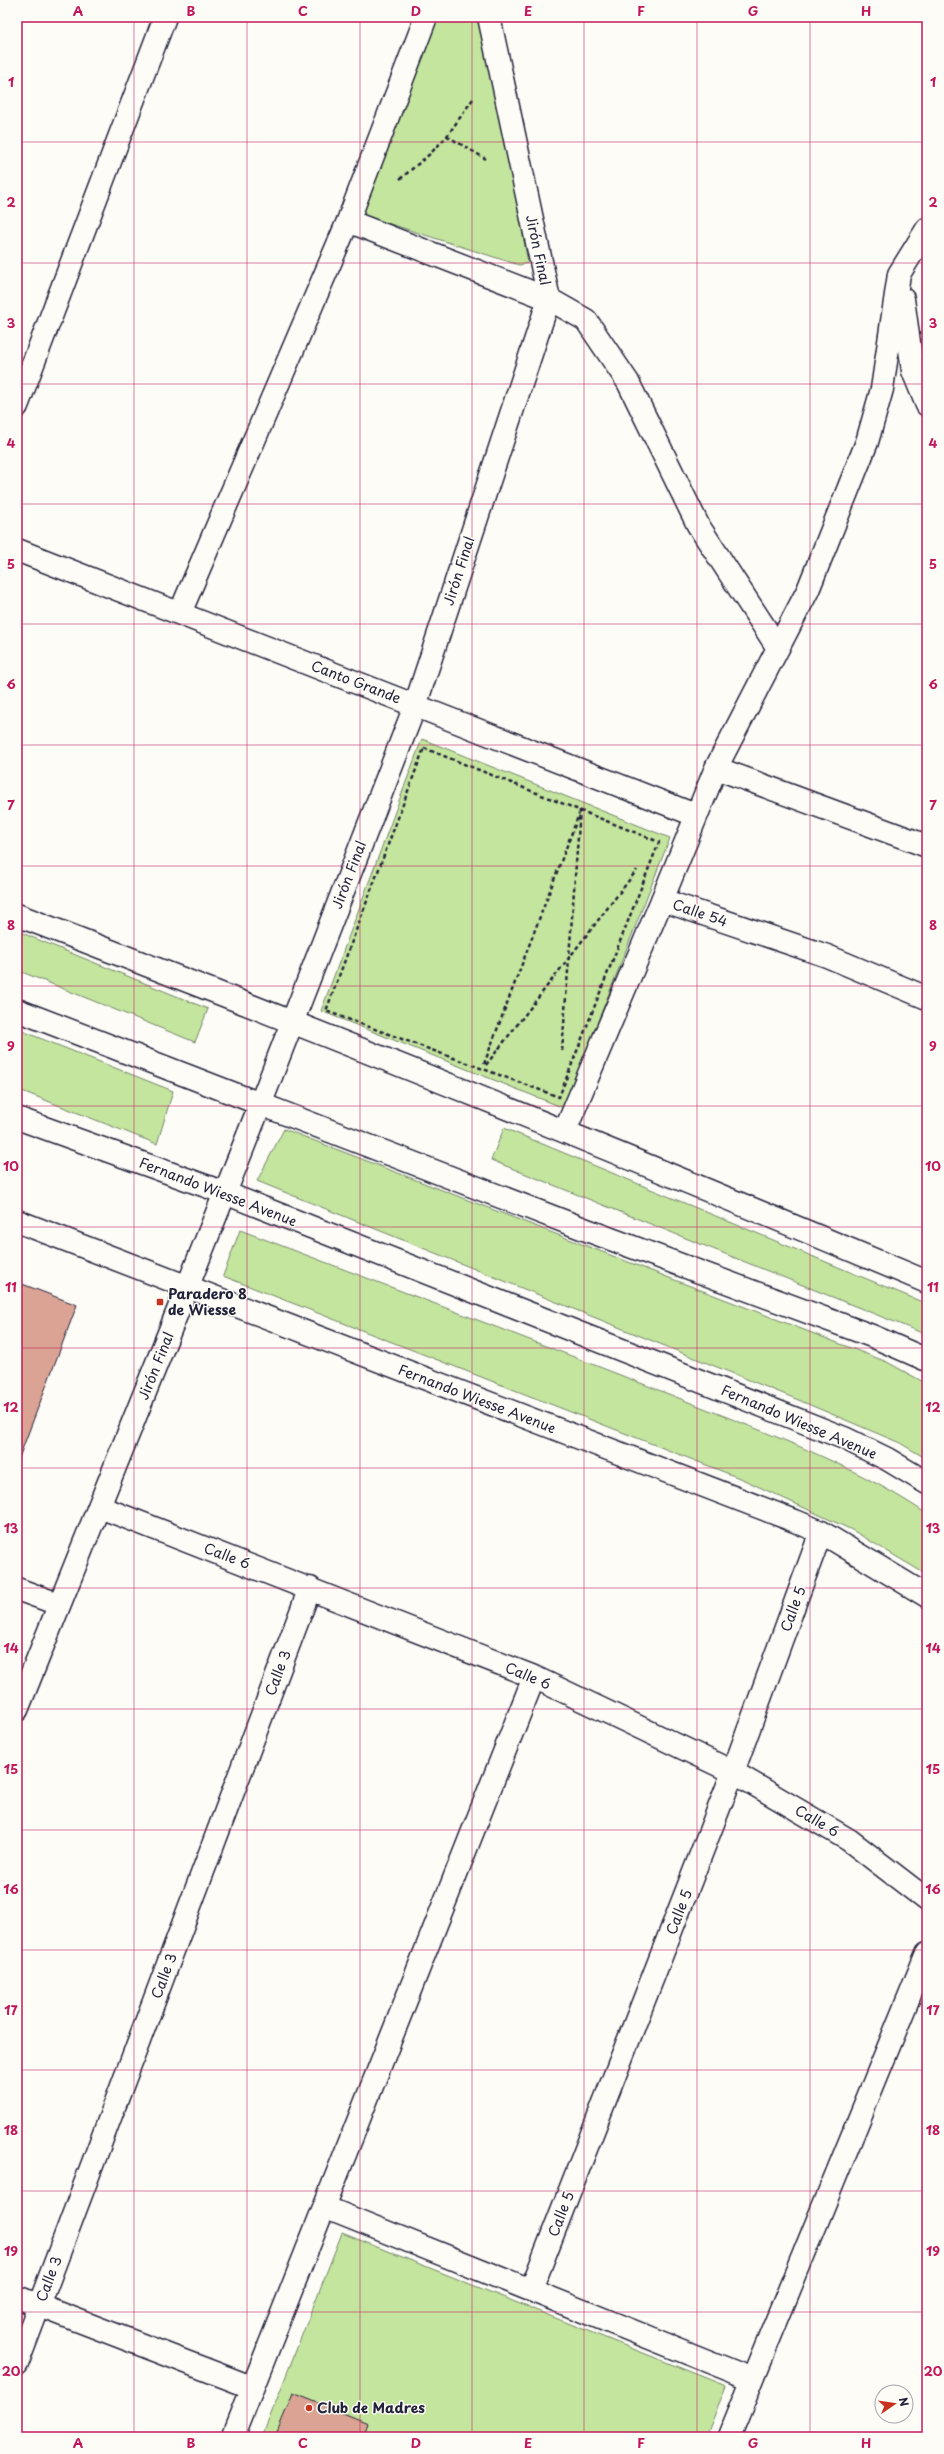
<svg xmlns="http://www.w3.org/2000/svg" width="944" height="2454" font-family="'Playpen Sans',sans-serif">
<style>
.green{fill:#c4e59d;stroke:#73846c}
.building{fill:#daa393;stroke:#22223b}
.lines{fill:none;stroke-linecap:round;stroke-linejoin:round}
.minor-casing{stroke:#22223b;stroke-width:25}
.major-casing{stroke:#22223b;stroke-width:25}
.path{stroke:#22223b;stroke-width:2.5;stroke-dasharray:4 3;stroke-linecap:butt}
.minor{stroke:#fdfcf7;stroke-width:22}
.major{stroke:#fdfcf7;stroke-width:22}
.grid{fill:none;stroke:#c2185b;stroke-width:1;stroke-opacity:0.55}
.poi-dot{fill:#c8321e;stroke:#fdfcf7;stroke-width:1.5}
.labels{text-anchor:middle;stroke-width:3;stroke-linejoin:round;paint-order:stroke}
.street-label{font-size:14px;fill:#22223b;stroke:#fdfcf7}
.poi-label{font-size:14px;font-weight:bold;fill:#22223b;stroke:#fdfcf7;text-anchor:start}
.neatline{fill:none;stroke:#c2185b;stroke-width:1.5}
.grid-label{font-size:13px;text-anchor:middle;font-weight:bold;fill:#c2185b}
</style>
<rect width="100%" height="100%" fill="#fdfcf7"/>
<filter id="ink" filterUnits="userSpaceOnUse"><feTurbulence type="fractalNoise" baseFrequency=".025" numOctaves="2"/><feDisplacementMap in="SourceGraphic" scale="8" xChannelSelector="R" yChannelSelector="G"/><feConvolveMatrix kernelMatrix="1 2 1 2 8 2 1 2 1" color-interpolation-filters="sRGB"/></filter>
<g filter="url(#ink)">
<path class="green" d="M434 17H484L528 263 519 265 356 213Z
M422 739 670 838 564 1108 321 1011Z
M17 931 208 1009 195 1042 17 970Z
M17 1029 173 1091 157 1144 17 1089Z
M504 1128 927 1304V1335L491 1160Z
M284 1129 887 1362 927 1384V1459L900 1443 796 1399 257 1181Z
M240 1230C382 1284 525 1337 666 1393 755 1429 847 1460 927 1514V1575L852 1530 742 1479 223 1276Z
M342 2233 726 2386 706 2437H262Z"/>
<path class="building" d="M17 1282 77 1305 17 1463Z
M293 2393 368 2423 363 2437H275Z"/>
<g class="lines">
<g class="minor-casing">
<path id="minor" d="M348 221 549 299 586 320 628 382 698 525 778 648
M903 299 913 371 927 405
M17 406 165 17
M17 550 695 815
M180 613 348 221 426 17
M716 768 927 846
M662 900 716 768 808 590 867 442 882 389 899 274 927 229
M260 1105 415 706 549 299 489 17
M565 1131 662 900 827 956 927 998
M100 1507 534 1677 733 1772 849 1840 927 1900
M17 1589 58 1604
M17 1710 187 1288
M324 2207 752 2379
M531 2290 733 1772 821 1532
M17 2297 251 2387
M17 2364 310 1588
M233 2437 534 1677
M729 2437 927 1953"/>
</g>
<g class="major-casing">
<path id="major" d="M17 915C323 1032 626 1155 927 1282
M17 1010 584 1229 872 1336 927 1360
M17 1118 225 1193 844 1438 887 1459 927 1483
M17 1221 795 1521 821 1532 927 1596
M187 1288 260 1105"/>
</g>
<path class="path" d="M447 136 486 159
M400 179 431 153 447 136 473 99
M424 748 659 842 559 1097 326 1011Z
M562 1051 580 810
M484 1064 579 814
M486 1065 637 870"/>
<use href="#minor" class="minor"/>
<use href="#major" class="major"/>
</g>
</g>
<path class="grid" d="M134 17V2437M247 17V2437M360 17V2437M472 17V2437M584 17V2437M697 17V2437M810 17V2437M17 142H927M17 263H927M17 384H927M17 504H927M17 624H927M17 745H927M17 866H927M17 986H927M17 1106H927M17 1227H927M17 1348H927M17 1468H927M17 1588H927M17 1709H927M17 1830H927M17 1950H927M17 2070H927M17 2191H927M17 2312H927"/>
<g class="poi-dot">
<rect x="156" y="1298" width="8" height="8" rx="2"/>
<circle cx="309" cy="2408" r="4"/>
</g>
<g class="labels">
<g class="street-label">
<text transform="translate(538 250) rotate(78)" y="5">Jirón Final</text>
<text transform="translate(459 571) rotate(-72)" y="5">Jirón Final</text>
<text transform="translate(356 682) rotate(21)" y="5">Canto Grande</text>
<text transform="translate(349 875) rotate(-69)" y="5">Jirón Final</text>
<text transform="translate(700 913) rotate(19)" y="5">Calle 54</text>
<text transform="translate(218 1192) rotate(21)" y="5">Fernando Wiesse Avenue</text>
<text transform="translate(156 1366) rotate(-68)" y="5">Jirón Final</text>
<text transform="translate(477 1399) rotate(21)" y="5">Fernando Wiesse Avenue</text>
<text transform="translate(799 1422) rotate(23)" y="5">Fernando Wiesse Avenue</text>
<text transform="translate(227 1556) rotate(21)" y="5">Calle 6</text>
<text transform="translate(793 1609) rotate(-70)" y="5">Calle 5</text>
<text transform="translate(278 1673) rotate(-69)" y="5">Calle 3</text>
<text transform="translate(528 1676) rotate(23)" y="5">Calle 6</text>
<text transform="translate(817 1821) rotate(30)" y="5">Calle 6</text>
<text transform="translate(679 1912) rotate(-69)" y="5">Calle 5</text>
<text transform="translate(164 1976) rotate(-69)" y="5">Calle 3</text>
<text transform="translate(561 2214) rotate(-69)" y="5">Calle 5</text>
<text transform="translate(49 2279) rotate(-69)" y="5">Calle 3</text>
</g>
<g class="poi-label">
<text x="168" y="1299">Paradero 8<tspan x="168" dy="16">de Wiesse</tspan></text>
<text x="317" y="2413">Club de Madres</text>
</g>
</g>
<rect width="944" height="2454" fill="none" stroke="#fdfcf7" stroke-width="44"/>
<g transform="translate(894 2404) rotate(77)"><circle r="19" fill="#fdfcf7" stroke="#a5a5ac"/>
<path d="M0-3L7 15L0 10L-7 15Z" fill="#c8321e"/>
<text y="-6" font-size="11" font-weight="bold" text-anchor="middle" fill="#22223b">N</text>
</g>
<rect x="22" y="22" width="900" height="2410" class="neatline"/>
<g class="grid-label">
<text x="78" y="16">A</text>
<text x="191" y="16">B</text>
<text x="303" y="16">C</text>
<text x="416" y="16">D</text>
<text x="528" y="16">E</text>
<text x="641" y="16">F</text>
<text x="753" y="16">G</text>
<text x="866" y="16">H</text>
<text x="11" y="87">1</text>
<text x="933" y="87">1</text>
<text x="11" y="207">2</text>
<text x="933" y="207">2</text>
<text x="11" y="328">3</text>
<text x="933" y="328">3</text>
<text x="11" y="448">4</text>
<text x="933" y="448">4</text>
<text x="11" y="569">5</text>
<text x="933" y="569">5</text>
<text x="11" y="689">6</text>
<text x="933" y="689">6</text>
<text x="11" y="810">7</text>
<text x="933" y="810">7</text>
<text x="11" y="930">8</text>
<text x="933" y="930">8</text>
<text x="11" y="1051">9</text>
<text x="933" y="1051">9</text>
<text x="11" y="1171">10</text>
<text x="933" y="1171">10</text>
<text x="11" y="1292">11</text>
<text x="933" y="1292">11</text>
<text x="11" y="1412">12</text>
<text x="933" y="1412">12</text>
<text x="11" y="1533">13</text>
<text x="933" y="1533">13</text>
<text x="11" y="1653">14</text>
<text x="933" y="1653">14</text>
<text x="11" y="1774">15</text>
<text x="933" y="1774">15</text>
<text x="11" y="1894">16</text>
<text x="933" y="1894">16</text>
<text x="11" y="2015">17</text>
<text x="933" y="2015">17</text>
<text x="11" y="2135">18</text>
<text x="933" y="2135">18</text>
<text x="11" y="2256">19</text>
<text x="933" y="2256">19</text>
<text x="11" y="2376">20</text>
<text x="933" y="2376">20</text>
<text x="78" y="2448">A</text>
<text x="191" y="2448">B</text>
<text x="303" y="2448">C</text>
<text x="416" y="2448">D</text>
<text x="528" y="2448">E</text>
<text x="641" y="2448">F</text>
<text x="753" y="2448">G</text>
<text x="866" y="2448">H</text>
</g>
</svg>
